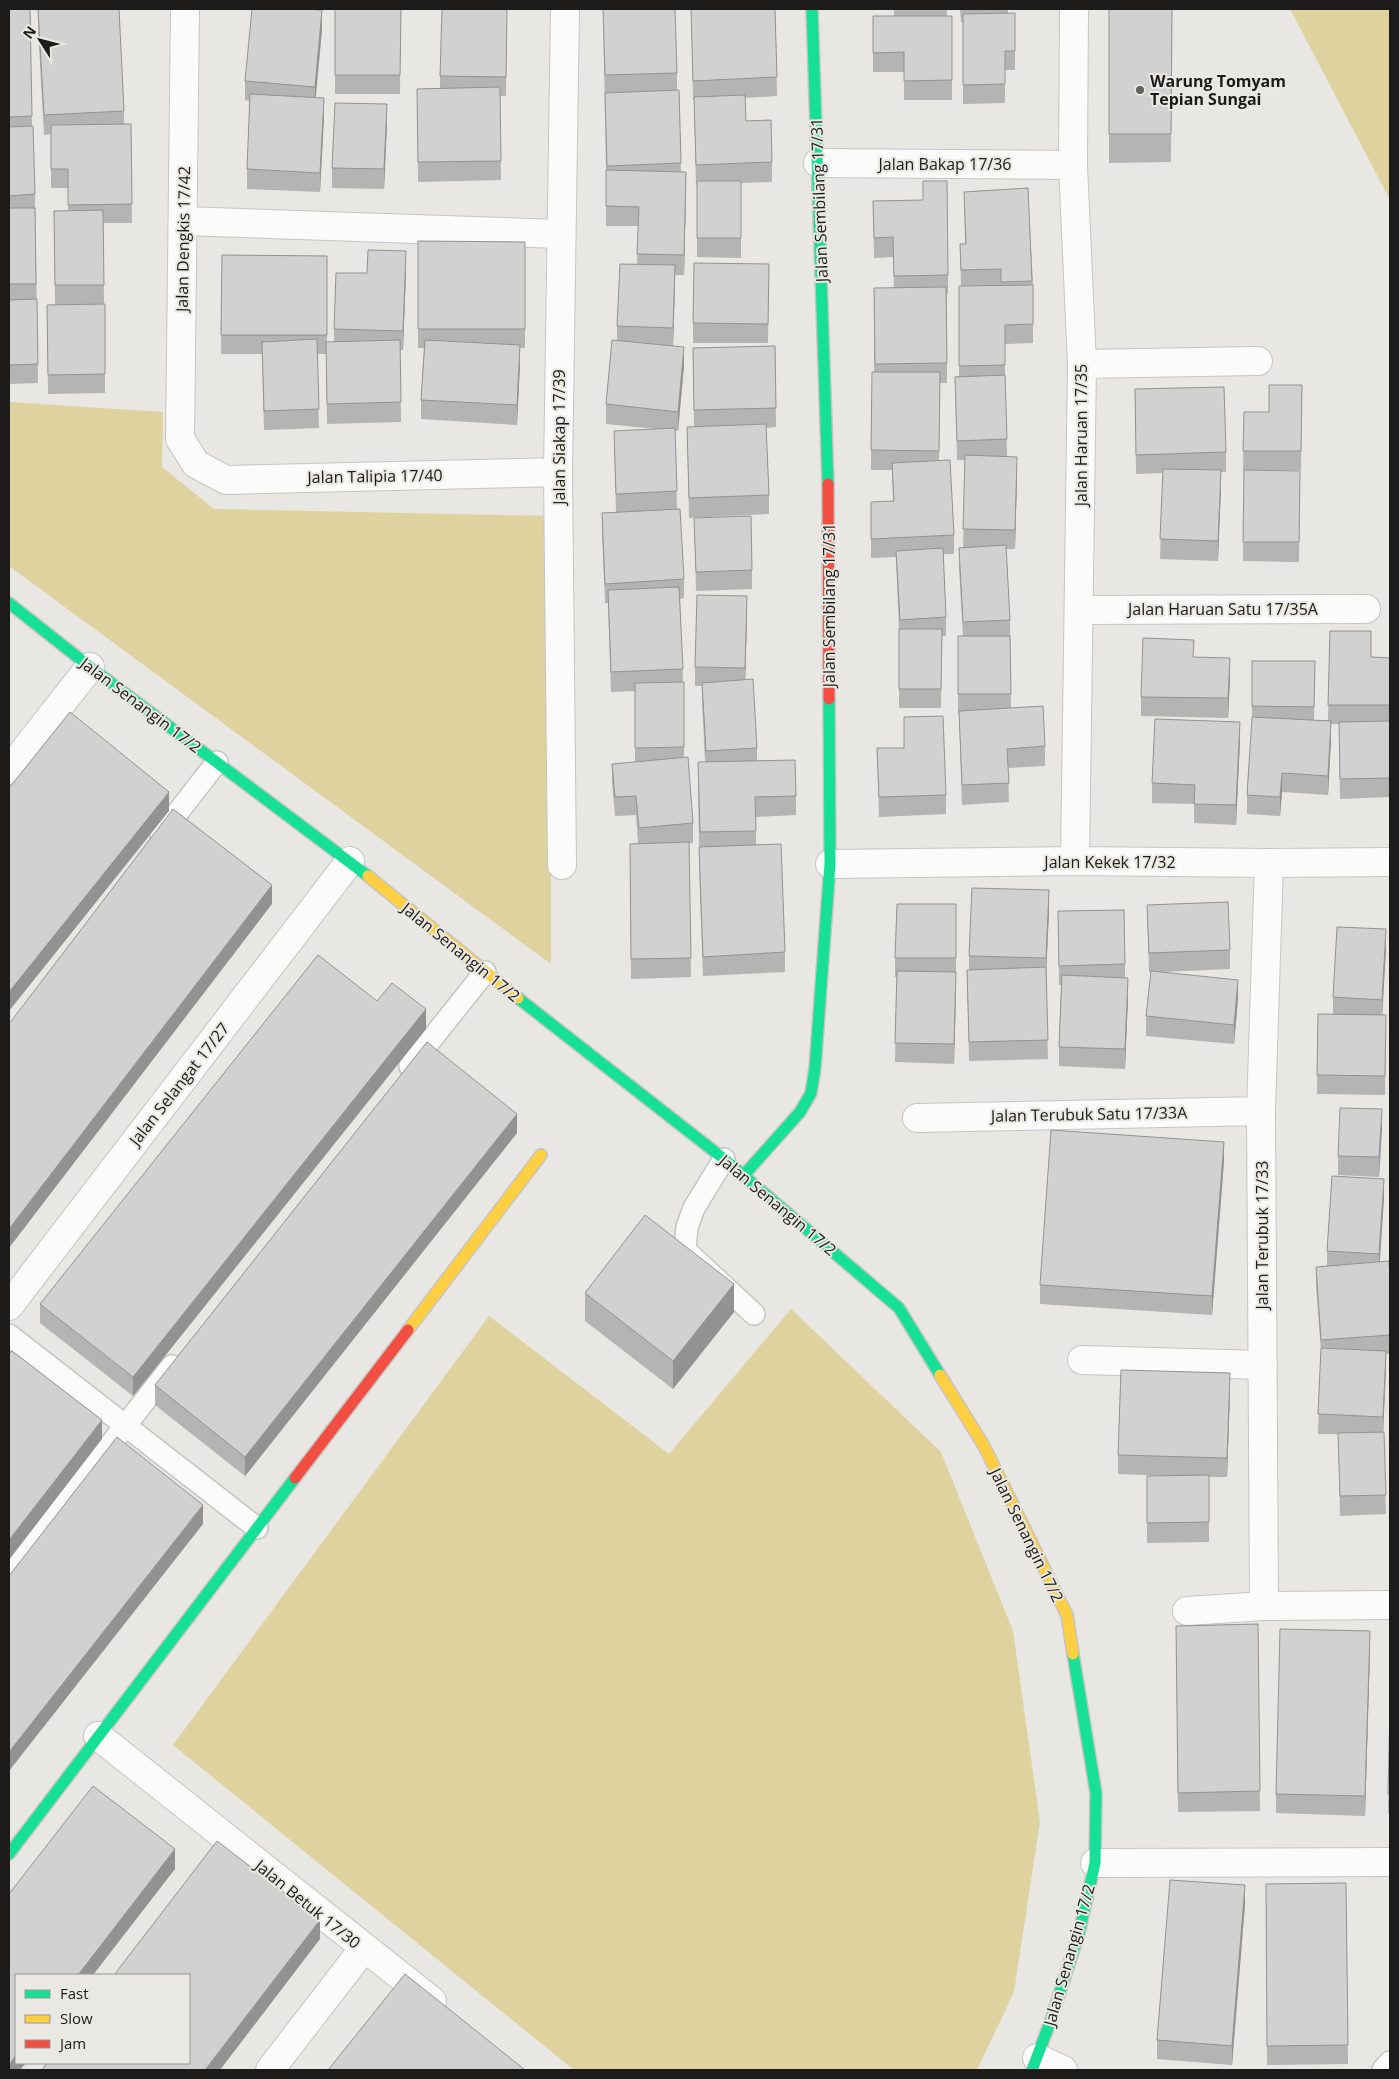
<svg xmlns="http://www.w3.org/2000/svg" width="1399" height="2079" font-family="'Open Sans',sans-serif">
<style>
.green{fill:#ded39e}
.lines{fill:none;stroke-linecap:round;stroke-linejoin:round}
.lane-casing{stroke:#c5c5c2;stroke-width:24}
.street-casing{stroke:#c5c5c2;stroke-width:30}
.fast-casing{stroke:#c5c5c2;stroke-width:14}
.slow-casing{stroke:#c5c5c2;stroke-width:14}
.jam-casing{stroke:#c5c5c2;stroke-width:14}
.lane{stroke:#fcfbfb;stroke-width:21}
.street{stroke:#fcfbfb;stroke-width:28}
.fast{stroke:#16e098;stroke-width:11}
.slow{stroke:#ffcf43;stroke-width:11}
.jam{stroke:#f24e42;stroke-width:11}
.wall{fill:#b3b4b3}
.shaded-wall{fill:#929292}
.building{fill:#d0d1d0;stroke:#929292}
.poi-dot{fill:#636260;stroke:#e9e8e2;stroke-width:2}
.labels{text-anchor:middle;stroke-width:4;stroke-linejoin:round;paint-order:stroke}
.poi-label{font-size:16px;font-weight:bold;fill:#1c1b19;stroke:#e9e8e2;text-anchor:start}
.street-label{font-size:16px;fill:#1c1b19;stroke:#e9e8e2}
</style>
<rect width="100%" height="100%" fill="#e8e7e3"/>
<path class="green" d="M1290 9H1390V200Z
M9 402 163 412 162 467 214 509 551 516V964L9 566Z
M791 1309 941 1452 1013 1631 1040 1822 1014 1992 977 2070H574L173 1745 489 1316 669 1454Z"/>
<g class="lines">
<g class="lane-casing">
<path id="lane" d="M161 834 217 762
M410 1066 485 972
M724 1159 694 1208 687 1227 685 1250 754 1314
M9 1335 257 1528
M9 1574 172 1366
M1383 2070 1390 2062"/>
</g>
<g class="street-casing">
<path id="street" d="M185 9 180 439 196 464 226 480 558 472
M1074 9 1073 165 1082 364 1075 861
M818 163 1073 165
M184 221 561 234
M1082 364 1258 361
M1080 610 1366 609
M9 770 90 667
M830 864 1075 861 1269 863 1390 862
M562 865 558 472 565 9
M917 1118 1261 1111
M9 1306 350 861
M1082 1360 1263 1365
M1264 1606 1261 1111 1269 863
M1187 1611 1264 1606 1390 1605
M98 1736 432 2001
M1095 1863 1390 1862
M1037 2058 1063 2070
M270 2070 364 1948"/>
</g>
<g class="fast-casing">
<path id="fast" d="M812 9 828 484
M9 603 90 667 368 876
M518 998 724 1159 899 1308 940 1375
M743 1176 800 1112 811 1093 815 1068 830 864 829 699
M9 1854 295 1478
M1032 2070 1051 2020 1079 1933 1095 1863 1096 1793 1073 1654"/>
</g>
<g class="slow-casing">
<path id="slow" d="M368 876 518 998
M408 1330 541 1155
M940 1375 984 1446 1067 1615 1073 1654"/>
</g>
<g class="jam-casing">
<path id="jam" d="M828 484 829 699
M295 1478 408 1330"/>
</g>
<use href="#lane" class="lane"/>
<use href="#street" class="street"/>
<use href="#fast" class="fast"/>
<use href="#slow" class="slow"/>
<use href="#jam" class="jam"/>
</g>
<path class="wall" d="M9 9H30L32 126 35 194 38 383 9 384Z
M38 9 124 111V124H131L132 223H103L104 304 55 305 54 211H68V188H51V134L44 135 38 29Z
M335 9H401L400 94H335Z
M603 9 677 73V90H679L681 172 686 191 684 275H675L673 346 684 366 678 431H675L677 509 684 579V598L680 599 683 682H684V757L693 823V843H689L691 977 631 979 630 844H638L636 815 615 816 612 783V764L635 762V691L611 692 608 603H605L602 533V513H616L614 431 656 429 606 424V404L617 340V326L637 264 638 226H606V170Z
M691 9H775L777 96 745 98 746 121 772 162V182L741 183V258L697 257V185H696L694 100H693Z
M894 9H947V16H952V100H904V72H873V16H894Z
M960 9H1008V13H1015V70H1005V103L963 104V22H961Z
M1109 9H1172L1171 162 1109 163Z
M507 24 506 96H500L501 180 418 182 417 89 440 88V76Z
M322 30 315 97 324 117 320 192 247 189V169L250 101 245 100V81Z
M387 124 384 189 332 188V168Z
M1028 188 1033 285V343L1005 344V375L1007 456 1017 476 1015 549H1006L1010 620 1011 708 1045 746V766L1008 768 1009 802 962 805 959 714H958V636H963L959 568V548H963L965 460H957L955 377 959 376V286H961L960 244H965L964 192Z
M873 201 948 275V294H947V383H940L939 461 954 535V554H943L946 617V636H942L941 708H899V632L896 557 871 558V502L893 501 892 470H871V450L874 372V288H894L893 257 874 258Z
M418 241 525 242V348H520V364L517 425 421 419V400L424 348H418Z
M222 255 327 256V342H334V329L367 273 406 271 403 350H400L401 422 327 424 326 354H317L319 428 264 430 262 354H221Z
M769 283 768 343H693V323Z
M105 304V393L48 394 47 305Z
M775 346 776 427 766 428 769 495V514L689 518 687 427H694L693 348Z
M1302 385 1301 470H1255L1300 490 1299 562 1243 561 1244 470H1243L1244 412H1269Z
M1135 389 1226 452V472H1221L1218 561 1160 559 1163 473 1136 474Z
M694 518 752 570V589L696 591Z
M747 615 745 680 757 748V761L796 796V815L756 817V845L785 952V972L703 976 699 866V847L698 782 705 762 702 702V686H695V667Z
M1330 631 1371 657 1390 658V797L1340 799 1339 724H1331V740L1328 795 1282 792 1280 816 1247 814V795L1252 725V706L1315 661 1314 720H1328Z
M1194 657 1230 678 1228 718 1141 716V697Z
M904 717 946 795V814L879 817 877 748H904Z
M1240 741 1236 825 1194 823V804L1152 803V783Z
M956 904V991L954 1064 895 1062 897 977H895V958Z
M1147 905 1230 950V969L1162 972 1238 999 1234 1044 1146 1036V1016L1151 972H1149Z
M1049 910 1046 977 1048 1059 969 1061 967 970H969V956Z
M1058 911 1125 964V978L1128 997 1125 1069 1059 1066V1047L1061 985H1059Z
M1386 949 1382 1015H1386L1385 1095 1317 1094 1318 1014H1333V997Z
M377 1001 426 1029 133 1396 40 1323V1304Z
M1382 1128 1379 1177 1338 1175V1156Z
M517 1133 245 1476 155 1405V1385Z
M1224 1161 1212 1315 1040 1304V1285Z
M1384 1198 1379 1262 1390 1278V1354H1386L1383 1432 1386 1514 1340 1516 1338 1434H1318L1321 1351 1316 1286V1267L1327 1266V1251Z
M585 1293 734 1312 673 1389 585 1321Z
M1230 1392 1227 1477H1209V1542L1147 1543V1476H1169L1118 1474V1455Z
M1258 1624 1260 1811 1178 1812 1176 1626Z
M1370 1650 1365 1816 1276 1813V1794Z
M1390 1709V1813H1388Z
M1346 1883 1348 2064 1267 2065 1266 1884Z
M1245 1904 1232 2065 1157 2059V2040Z"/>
<path class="shaded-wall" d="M322 10V30L315 106V87Z
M324 98V117L320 192V173Z
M387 104V124L384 189V169Z
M686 172V191L684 275V255Z
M406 251V271L403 350V331Z
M675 265V285L673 347V328Z
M520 345V364L517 425V405Z
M684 347V366L678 431V412Z
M1017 457V476L1015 549V530Z
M1221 470V490L1218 561V541Z
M747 596V615L745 687V668Z
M1230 658V678L1228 718V698Z
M1331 721V740L1328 795V776Z
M1240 722V741L1236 825V805Z
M1282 773V792L1280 816V797Z
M169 792V811L9 1011V992Z
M272 885V904L9 1248V1229Z
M1049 890V910L1046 977V958Z
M1386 929V949L1382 1019V1000Z
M956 972V991L954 1064V1044Z
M1128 978V997L1125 1069V1049Z
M1238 980V999L1234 1044V1025Z
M426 1009V1029L133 1396V1377Z
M1382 1109V1128L1379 1177V1157Z
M517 1114V1133L245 1476V1457Z
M1224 1142V1161L1212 1315V1296Z
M1384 1179V1198L1379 1274V1254Z
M734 1284V1312L673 1389V1361Z
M1386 1351V1370L1383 1436V1417Z
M1230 1373V1392L1227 1477V1458Z
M102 1420V1439L9 1560V1540Z
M203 1505V1524L9 1771V1752Z
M1370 1631V1650L1365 1816V1796Z
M175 1849V1869L93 1975H78Z
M1245 1885V1904L1232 2065V2046Z
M320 1920V1939L220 2070H205Z
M16 2055V2063H26L20 2070H9V2065Z"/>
<path class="building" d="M9 9H30L32 116 9 117Z
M38 9H119L124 111 44 115Z
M252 9H305L322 10 315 87 245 81Z
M335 9H401L400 75H335Z
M442 9H507L506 77 440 76Z
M603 9H675L677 73 605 75Z
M691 9H775L777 77 693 81Z
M1109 9H1172L1171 134H1109Z
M1015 13V51H1005V84L963 85V14Z
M873 16H952V80L904 81V52L873 53Z
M500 87 501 161 418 162 417 89Z
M679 90 681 163 607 166 605 93Z
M250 94 324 98 320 173 247 169Z
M745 95 746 121 771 120 772 162 696 165 694 97Z
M335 103 387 104 384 169 332 168Z
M131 124 132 204 68 205V169H51V125Z
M33 126 35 194 9 196V127Z
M606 170 686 172 684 255 637 254 639 207 606 206Z
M697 181H741V238H697Z
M923 181H947L948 275 894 276 893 237 874 238 873 201 923 200Z
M1028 188 1032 281 1001 282V269L961 270 960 244H966L964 192Z
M9 208H35L36 284H9Z
M103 210 104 285H55L54 211Z
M418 241 525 242V329H418Z
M368 250 406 251 403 331 334 329 336 273H367Z
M222 255 327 256V335H221Z
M694 263 769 264 768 324 693 323Z
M620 264 675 265 673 328 617 326Z
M1033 285V324L1005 325V365L959 366V286Z
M946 287 947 363 875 364 874 288Z
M37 299 38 364 9 365V300Z
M105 304V374L48 375 47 305Z
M317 339 319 409 264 411 262 342Z
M400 340 401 402 327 404 326 342Z
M425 340 520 345 517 405 421 400Z
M612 340 684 347 678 412 606 404Z
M775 346 776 408 694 410 693 348Z
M872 372H940L939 451 871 450Z
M1005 375 1007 439 957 441 955 377Z
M1269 385H1302L1301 451H1243L1244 412H1269Z
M1224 387 1226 452 1136 455 1135 389Z
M766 424 769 495 689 498 687 427Z
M675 428 677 491 616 494 614 431Z
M965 455 1017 457 1015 530 963 529Z
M950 460 954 535 871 539V502L894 501 892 463Z
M1163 469 1221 470 1218 541 1160 539Z
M1244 470 1300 471 1299 542H1243Z
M680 509 684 579 605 584 602 513Z
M751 516 752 570 696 572 694 518Z
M1006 545 1010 620 963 622 959 548Z
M943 548 946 617 900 620 896 551Z
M679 587 683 669 611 672 608 590Z
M697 595 747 596 745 668 695 667Z
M899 629H942L941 689H899Z
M1330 631H1371V657L1390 658V705H1328Z
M958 636H1010L1011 694H958Z
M1143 638 1194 640 1193 657 1230 658 1228 698 1141 697Z
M1252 661H1315L1314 707 1252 706Z
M753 679 757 748 706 751 702 683Z
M684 682V747L635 748V683Z
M1043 706 1045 746 1007 749 1009 783 962 785 959 711Z
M70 712 169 792 9 992V788Z
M943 716 946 795 879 797 877 748H904V717Z
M1252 717 1331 721 1328 776 1282 773 1280 797 1247 795Z
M1155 719 1240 722 1236 805 1194 804 1195 785 1152 783Z
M1390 721V778L1340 779 1339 722Z
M688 757 693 823 639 828 636 796 615 797 612 764Z
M795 760 796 796 755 797 756 831 700 832 698 762Z
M173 809 272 885 9 1229V1024Z
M689 842 691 958 631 959 630 844Z
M781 844 785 952 703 957 699 847Z
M972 888 1049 890 1046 958 969 956Z
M1228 902 1230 950 1149 953 1147 905Z
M897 904H956V958H895Z
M1124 910 1125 964 1059 966 1058 911Z
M1337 927 1386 929 1382 1000 1333 997Z
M318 955 377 1001 392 983 426 1009 133 1377 40 1304Z
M1046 967 1048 1040 969 1042 967 970Z
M897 971 956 972 954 1044 895 1043Z
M1151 971 1238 980 1234 1025 1146 1016Z
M1062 975 1128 978 1125 1049 1059 1047Z
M1318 1014 1386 1015 1385 1076 1317 1075Z
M427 1042 517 1114 245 1457 155 1385Z
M1340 1108 1382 1109 1379 1157 1338 1156Z
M1051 1130 1224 1142 1212 1296 1040 1285Z
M1332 1176 1384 1179 1379 1254 1327 1251Z
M645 1215 734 1284 673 1361 585 1293Z
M1389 1261 1390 1278V1335L1321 1340 1316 1267Z
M1321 1348 1386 1351 1383 1417 1318 1414Z
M12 1351 102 1420 9 1540V1355Z
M1121 1370 1230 1373 1227 1458 1118 1455Z
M1384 1432 1386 1495 1340 1496 1338 1433Z
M117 1437 203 1505 9 1752V1576Z
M1209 1475V1522L1147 1523V1476Z
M1258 1624 1260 1791 1178 1793 1176 1626Z
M1280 1629 1370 1631 1365 1796 1276 1794Z
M1390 1709V1794H1388Z
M93 1786 175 1849 78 1975H16V2055L9 2065V1894Z
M217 1841 320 1920 205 2070H42L47 2063H189V1975H114Z
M1170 1880 1245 1885 1232 2046 1157 2040Z
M1346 1883 1348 2045 1267 2046 1266 1884Z
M405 1974 525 2070H328Z"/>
<circle class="poi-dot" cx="1140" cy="90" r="5"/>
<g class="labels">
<g class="poi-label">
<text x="1150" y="87">Warung Tomyam<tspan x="1150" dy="18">Tepian Sungai</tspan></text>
</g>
<g class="street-label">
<text x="945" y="170">Jalan Bakap 17/36</text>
<text transform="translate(819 200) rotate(-92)" y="6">Jalan Sembilang 17/31</text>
<text transform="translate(183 239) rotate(-89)" y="6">Jalan Dengkis 17/42</text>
<text transform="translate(1081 435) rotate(-90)" y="6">Jalan Haruan 17/35</text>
<text transform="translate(559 437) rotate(-90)" y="6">Jalan Siakap 17/39</text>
<text transform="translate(375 476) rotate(-1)" y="6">Jalan Talipia 17/40</text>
<text transform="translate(829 605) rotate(-90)" y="6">Jalan Sembilang 17/31</text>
<text x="1223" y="615">Jalan Haruan Satu 17/35A</text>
<text transform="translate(141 705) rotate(37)" y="6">Jalan Senangin 17/2</text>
<text x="1110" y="868">Jalan Kekek 17/32</text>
<text transform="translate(461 952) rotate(39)" y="6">Jalan Senangin 17/2</text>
<text transform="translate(179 1084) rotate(-52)" y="6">Jalan Selangat 17/27</text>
<text transform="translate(1089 1114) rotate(-1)" y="6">Jalan Terubuk Satu 17/33A</text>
<text transform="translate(778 1205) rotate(40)" y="6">Jalan Senangin 17/2</text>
<text transform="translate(1262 1235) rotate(-90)" y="6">Jalan Terubuk 17/33</text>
<text transform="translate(1027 1535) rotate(64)" y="6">Jalan Senangin 17/2</text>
<text transform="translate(308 1904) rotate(39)" y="6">Jalan Betuk 17/30</text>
<text transform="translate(1069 1955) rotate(-74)" y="6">Jalan Senangin 17/2</text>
</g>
</g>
<rect width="1399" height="2079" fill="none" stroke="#1c1b19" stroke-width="20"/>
<rect x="15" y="1974" width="175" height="90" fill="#e9e8e2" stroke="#979692"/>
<rect x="25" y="1990" width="25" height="8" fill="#16e098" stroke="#979692"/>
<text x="60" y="1999" font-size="15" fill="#1c1b19">Fast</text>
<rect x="25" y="2015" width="25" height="8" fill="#ffcf43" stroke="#979692"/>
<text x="60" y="2024" font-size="15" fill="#1c1b19">Slow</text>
<rect x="25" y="2040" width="25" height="8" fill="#f24e42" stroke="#979692"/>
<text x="60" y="2049" font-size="15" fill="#1c1b19">Jam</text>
<g transform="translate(40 40) rotate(306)" stroke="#e9e8e2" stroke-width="4" paint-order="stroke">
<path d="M0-4L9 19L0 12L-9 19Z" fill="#1c1b19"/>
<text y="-8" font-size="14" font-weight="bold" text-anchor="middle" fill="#1c1b19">N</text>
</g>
</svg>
